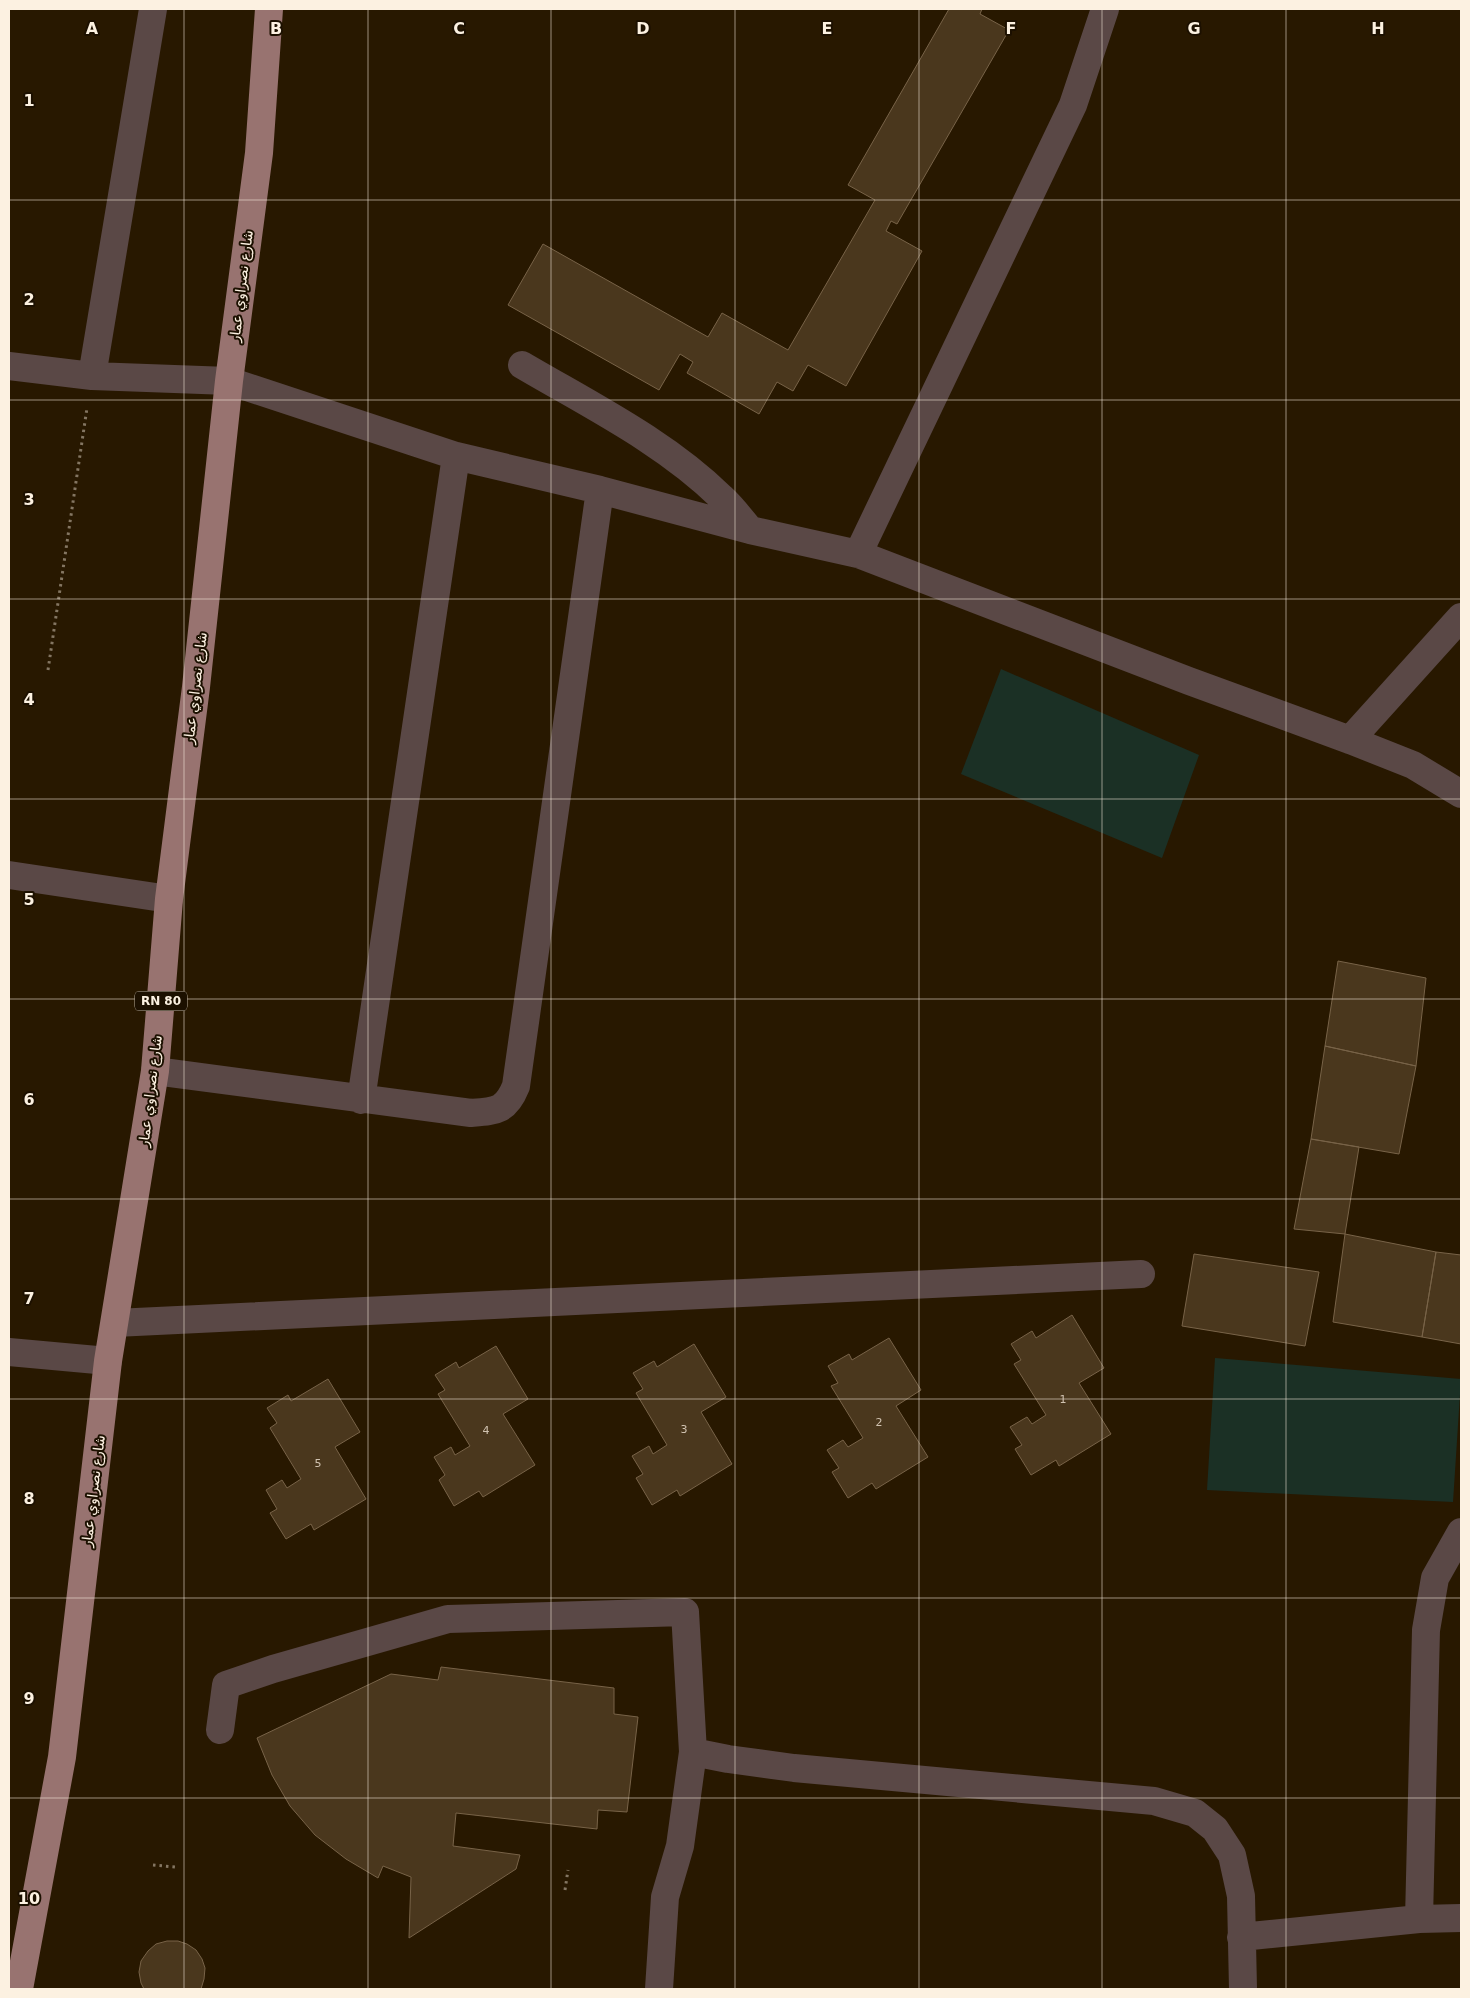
<svg xmlns="http://www.w3.org/2000/svg" width="1470" height="1998" font-family="'DejaVu Sans',Vazirmatn,sans-serif">
<style>
.green{fill:#1b3025}
.building{fill:#4a371d;stroke:#786348}
.lines{fill:none;stroke-linecap:round;stroke-linejoin:round}
.path{stroke:#847662;stroke-width:3;stroke-dasharray:2.5 4;stroke-linecap:butt}
.minor{stroke:#5a4846;stroke-width:28}
.major{stroke:#987370;stroke-width:28}
.grid{fill:none;stroke:#fcf1e1;stroke-width:1;stroke-opacity:0.55}
.labels{text-anchor:middle;stroke-width:4;stroke-linejoin:round;paint-order:stroke}
.number-label{font-size:11px;fill:#d0c2b0}
.shield{fill:#1c1000;stroke:#b9ae9e;stroke-width:1}
.shield-label{font-size:12px;font-weight:bold;fill:#fcf1e1}
.street-label{font-size:14px;fill:#fcf1e1;stroke:#1c1000}
.grid-label{font-size:16px;text-anchor:middle;font-weight:bold;fill:#fcf1e1;stroke:#1c1000;stroke-width:4;stroke-linejoin:round;paint-order:stroke}
</style>
<rect width="100%" height="100%" fill="#281800"/>
<path class="green" d="M1001 669 1199 755 1162 858 961 774Z
M1215 1358 1461 1379 1453 1502 1207 1490Z"/>
<path class="building" d="M949 9H982L980 14 1009 30 897 224 891 221 886 231 922 251 846 386 808 365 793 391 777 382 759 414 687 373 693 362 680 354 659 390 508 305 543 244 708 337 722 313 788 350 875 200 848 185Z
M1338 961 1426 978 1416 1066 1325 1046Z
M1325 1046 1416 1066 1399 1154 1311 1139Z
M1311 1139 1359 1147 1345 1234 1294 1229Z
M1345 1234 1436 1252 1422 1337 1333 1322Z
M1436 1252 1461 1255V1344L1422 1337Z
M1194 1254 1319 1272 1305 1346 1182 1326Z
M1072 1315 1104 1368 1079 1383 1111 1434 1059 1466 1056 1460 1031 1475 1015 1449 1022 1445 1010 1427 1027 1417 1032 1424 1046 1415 1014 1364 1021 1360 1011 1344 1032 1331 1036 1338Z
M889 1338 921 1390 896 1406 928 1457 876 1489 872 1483 848 1498 832 1472 839 1468 827 1450 843 1440 848 1447 863 1438 831 1386 838 1383 828 1366 849 1354 852 1360Z
M694 1344 726 1397 701 1412 732 1464 680 1496 677 1490 652 1505 636 1478 643 1474 632 1456 649 1446 653 1454 667 1445 636 1393 643 1389 633 1373 654 1361 657 1367Z
M496 1346 528 1399 503 1414 535 1465 483 1497 479 1491 454 1506 439 1480 445 1475 434 1457 451 1447 455 1455 470 1446 438 1394 445 1390 435 1375 456 1362 459 1368Z
M328 1379 360 1432 335 1447 366 1499 314 1530 311 1524 286 1539 270 1513 277 1509 266 1490 282 1480 287 1488 301 1479 270 1428 277 1423 267 1408 288 1395 291 1401Z
M441 1667 614 1688V1714L638 1717 627 1812 598 1810 597 1829 456 1813 453 1846 520 1855 516 1869 409 1938 411 1877 383 1866 378 1878 346 1859 315 1835 290 1806 272 1775 257 1738 391 1674 438 1680Z
M167 1941H178L187 1944 196 1950 202 1959 205 1968 204 1979 201 1989H144L141 1983 139 1972 141 1961 148 1951 156 1944Z"/>
<g class="lines">
<path class="path" d="M48 670 87 408
M153 1865 175 1867
M565 1890 568 1870"/>
<path class="minor" d="M522 365C590 405 665 442 722 498 732 507 741 519 750 530
M9 366 92 376 229 381 456 456 600 490 750 530 858 554 1189 681 1350 740 1413 765 1461 794
M92 376 153 9
M858 554 1073 105 1105 9
M1350 740 1461 617
M9 875 169 899
M155 1071 471 1113C496 1111 506 1111 516 1086L600 490
M361 1100 456 456
M115 1323 1141 1274
M9 1352 108 1361
M1461 1532 1435 1578 1426 1630 1419 1919 1461 1918
M220 1730 226 1685 273 1669 448 1619 685 1612 693 1752
M1241 1937 1419 1919
M659 1989 665 1897 680 1846 693 1752 728 1759 794 1768 1154 1801 1195 1813 1215 1829 1232 1855 1241 1896 1243 1989"/>
<path class="major" d="M19 1989 62 1757 108 1361 155 1071 169 899 196 687 229 381 259 153 269 9"/>
</g>
<path class="grid" d="M184 9V1989M368 9V1989M551 9V1989M735 9V1989M919 9V1989M1102 9V1989M1286 9V1989M9 200H1461M9 400H1461M9 599H1461M9 799H1461M9 999H1461M9 1199H1461M9 1399H1461M9 1598H1461M9 1798H1461"/>
<g class="labels">
<g class="number-label">
<text x="1063" y="1403">1</text>
<text x="879" y="1426">2</text>
<text x="684" y="1433">3</text>
<text x="486" y="1434">4</text>
<text x="318" y="1467">5</text>
</g>
<rect class="shield" x="135" y="991.5" width="52" height="19" rx="4"/>
<g class="shield-label">
<text x="161" y="1005">RN 80</text>
</g>
<g class="street-label">
<text transform="translate(241 286) rotate(-83)" y="5">شارع نصراوي عمار</text>
<text transform="translate(195 688) rotate(-83)" y="5">شارع نصراوي عمار</text>
<text transform="translate(150 1091) rotate(-83)" y="5">شارع نصراوي عمار</text>
<text transform="translate(93 1491) rotate(-83)" y="5">شارع نصراوي عمار</text>
</g>
</g>
<g class="grid-label">
<text x="92" y="34">A</text>
<text x="276" y="34">B</text>
<text x="459" y="34">C</text>
<text x="643" y="34">D</text>
<text x="827" y="34">E</text>
<text x="1011" y="34">F</text>
<text x="1194" y="34">G</text>
<text x="1378" y="34">H</text>
<text x="29" y="106">1</text>
<text x="29" y="305">2</text>
<text x="29" y="505">3</text>
<text x="29" y="705">4</text>
<text x="29" y="905">5</text>
<text x="29" y="1105">6</text>
<text x="29" y="1304">7</text>
<text x="29" y="1504">8</text>
<text x="29" y="1704">9</text>
<text x="29" y="1904">10</text>
</g>
<rect width="1470" height="1998" fill="none" stroke="#fcf1e1" stroke-width="20"/>
</svg>
